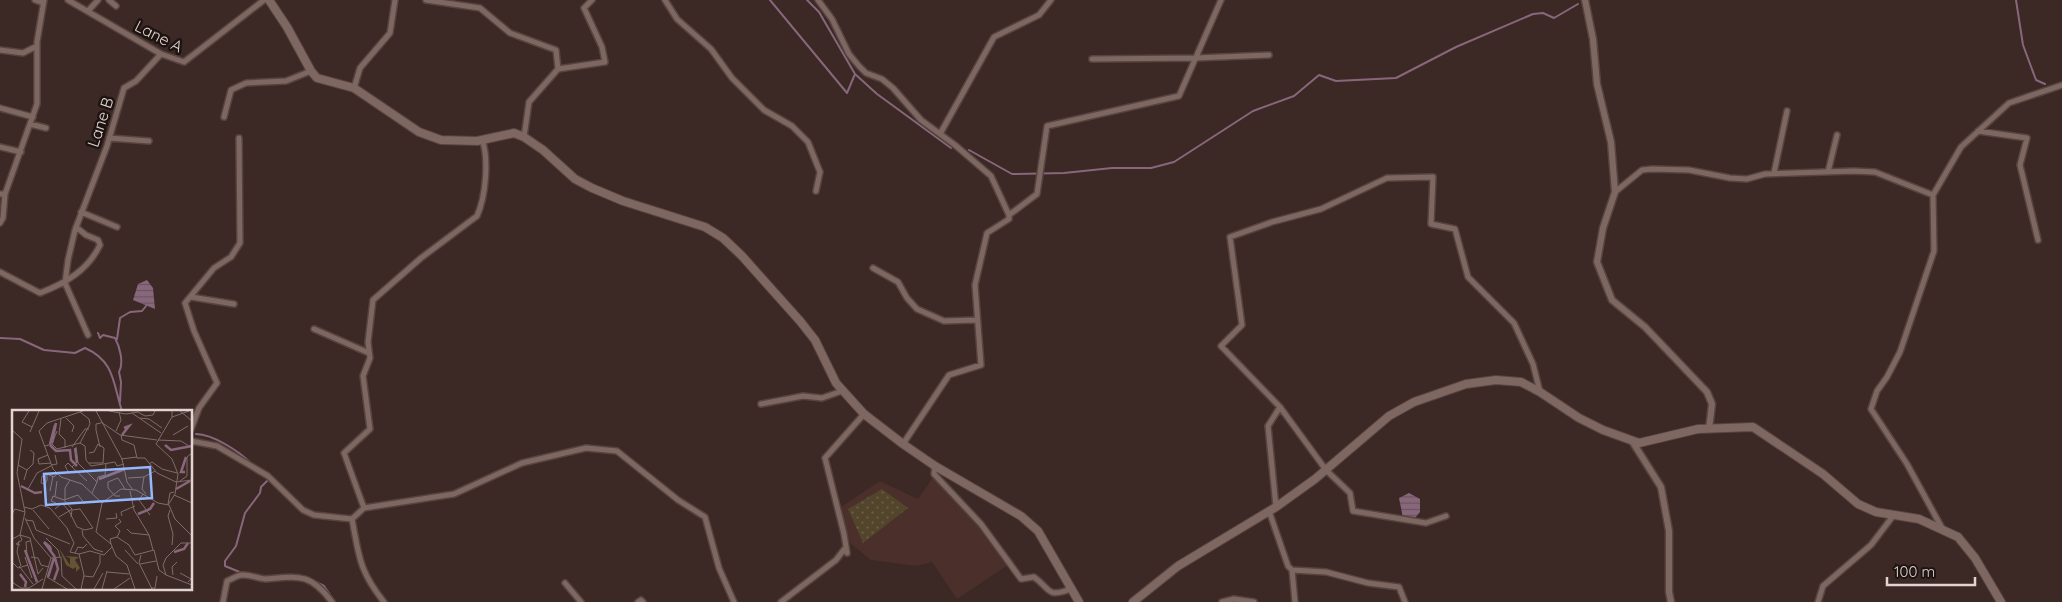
<svg xmlns="http://www.w3.org/2000/svg" width="2062" height="602" font-family="Quicksand,sans-serif">
<style>
.built{fill:#4a2f2a}
.grass{fill:url(#grass-dots)}
.water{fill:url(#water-rules)}
.lines{fill:none;stroke-linecap:round;stroke-linejoin:round}
.stream{stroke:#88677c;stroke-width:2}
.minor-casing{stroke:#554440;stroke-width:8}
.tertiary-casing{stroke:#554440;stroke-width:9}
.secondary-casing{stroke:#554440;stroke-width:10}
.minor{stroke:#7e6761;stroke-width:5}
.tertiary{stroke:#7e6761;stroke-width:6}
.secondary{stroke:#7e6761;stroke-width:8}
.labels{text-anchor:middle;stroke-width:5;stroke-linejoin:round;paint-order:stroke}
.street-label{font-size:16px;fill:#e2d4d1;stroke:#1d1412}
.inset-river{fill:none;stroke:#88677c;stroke-width:2.5}
.inset-road{fill:none;stroke:#7e6d69;stroke-width:1}
.view{fill:#94b7fd;fill-opacity:0.15;stroke:#94b7fd;stroke-width:2.5}
.inset-edge{fill:none;stroke:#e2d4d1;stroke-width:2.5}
</style>
<defs>
<pattern id="grass-dots" width="8" height="8" patternUnits="userSpaceOnUse" patternTransform="scale(1.25)"><rect width="8" height="8" fill="#52452b"/><path d="M2 2h.1M6 6h.1" fill="none" stroke="#6b5f49" stroke-width="1.8" stroke-linecap="round"/></pattern>
<pattern id="water-rules" width="6" height="5" patternUnits="userSpaceOnUse" patternTransform="scale(1.25)"><rect width="6" height="5" fill="#88677c"/><path d="M0 2.5h6" fill="none" stroke="#695561"/></pattern>
</defs>
<rect width="100%" height="100%" fill="#3c2824"/>
<path class="built" d="M936 473 1014 561 957 599 932 562 916 566 871 560 850 543 841 507 880 481 918 499Z"/>
<path class="grass" d="M882 489 908 508 863 543 848 509Z"/>
<path class="water" d="M147 280 153 288 155 309 133 300 138 284Z
M1409 493 1420 499V512L1410 524 1403 518 1399 498Z"/>
<g class="lines">
<path class="stream" d="M770 0 847 93 855 74 877 94 951 148
M807 0 819 12 855 74
M2016 0 2023 45 2036 80 2045 84
M2061 88H2062
M969 150 1012 174 1064 173 1112 168H1151L1174 162 1253 111 1294 96 1319 75 1336 81 1396 78 1456 47 1533 14 1543 13 1554 18 1578 4
M98 333 100 338 103 335 115 338C120 347 124 363 119 372L121 382 120 402
M0 338 20 339 44 350 75 353 85 348C115 361 113 384 122 411
M117 339 120 318 130 312 142 311 146 306
M196 434C213 434 240 452 252 464
M242 573 225 566V561L236 546 245 513 260 493 261 487 269 479
M269 576 294 575
M306 577 324 586 335 602"/>
<g class="minor-casing">
<path id="minor" d="M35 0 43 3
M68 0 161 54 184 62 264 0
M109 0 116 6
M426 0 480 8 510 33 556 50 558 69
M665 0 677 19 711 49 732 78 764 110 792 126 808 142 820 172 816 191
M818 0 832 19 849 54 859 66 866 73 882 79 893 88 921 120 955 145 991 176 1009 215V219L987 233 975 285 981 365 949 375 903 444
M88 11 98 0
M0 50 23 53 37 46
M1092 59 1196 58 1269 55
M354 88 360 68 390 33 395 0
M0 108 33 117
M224 117 231 90 246 83 286 81 311 71
M30 124 46 128
M1978 131 2027 138 2020 165 2038 240
M940 134 994 37 1039 15 1051 0
M524 137 529 102 558 69 605 62 602 47 584 8 592 0
M109 138 149 141
M0 147 21 152
M1828 172 1837 135
M1774 173 1787 111
M1615 192 1642 170 1652 169 1689 170 1730 178 1747 179 1765 174 1854 171 1875 172 1933 195
M0 194H5L37 104V42L44 0
M81 212 117 227
M1009 215 1037 194 1047 126 1179 96 1221 0
M0 223 3 218 5 194
M873 268 898 282 907 298 917 309 944 321 976 320
M0 272 40 293C66 283 88 270 100 245L98 240 86 235 76 227
M191 297 234 304
M314 329 369 353
M88 335 65 283 68 260 75 230 107 146 124 88 136 81 161 54
M761 404 803 396 822 398 842 391
M191 429 199 408 217 383 194 331 185 303 214 268 231 257 240 243 239 138
M191 441 217 446 268 476 303 510 314 515 352 519
M935 466 934 474 981 524 1021 579 1034 577C1052 590 1046 598 1071 589
M1276 507 1268 426 1280 407
M364 508 344 453 370 429 363 376 370 358 368 342 373 300 421 258 477 216C486 196 489 159 482 139
M1269 511 1288 566 1292 570 1326 572 1368 583 1399 587 1405 602
M1446 516 1426 523 1353 511 1350 493 1326 470 1280 407 1221 346 1242 325 1230 237 1272 222 1321 209 1387 178 1433 177 1431 224 1455 229 1468 277 1514 323 1533 364 1540 392
M1942 528 1907 464 1871 409 1877 391 1887 377 1900 352 1934 251 1933 195 1961 147 2009 103 2062 85
M847 553 844 534 825 458 864 414
M1292 570 1295 602
M565 583 581 602
M223 602 227 581C232 579 238 575 242 575 250 574 258 579 266 579 299 576 310 573 332 602
M384 602C359 571 359 556 352 519L364 508 454 494 522 463 586 448 617 451 678 500 705 517 719 568 734 602
M638 602 641 600 643 602
M781 602 836 560 846 547
M1222 602 1234 599 1254 602
M1818 602 1823 586 1871 545 1893 516"/>
</g>
<g class="tertiary-casing">
<path id="tertiary" d="M1585 0 1593 39 1597 84 1611 142 1615 192 1603 228 1597 262 1612 300 1645 327 1707 392 1712 404 1709 429
M1632 441 1661 487 1669 531V592L1671 602"/>
</g>
<g class="secondary-casing">
<path id="secondary" d="M269 0 287 27 311 71 317 78 354 88 419 132 441 140 477 141 514 133 524 137 543 150 575 179 592 188 623 201 705 227 723 238 742 256 800 321 815 340 836 383 864 414 903 444 935 466 1021 516 1038 531 1079 602
M1133 602 1178 566 1276 507 1315 479 1389 416 1414 402 1466 384 1496 380 1521 382 1540 392 1579 418 1603 430 1639 443 1698 429 1753 427 1823 474 1858 504 1876 512 1919 519 1958 537 1975 558 2001 602"/>
</g>
<use href="#minor" class="minor"/>
<use href="#tertiary" class="tertiary"/>
<use href="#secondary" class="secondary"/>
</g>
<g class="labels">
<g class="street-label">
<text transform="translate(159 36) rotate(27)" y="6">Lane A</text>
<text transform="translate(100 122) rotate(-72)" y="6">Lane B</text>
</g>
</g>
<g transform="translate(12 410)">
<rect width="180" height="180" fill="#3c2824"/>
<path d="M47 138 58 155V148L53 146 67 147 63 150 68 158 64 162V157L61 159 54 155Z" fill="#645434"/>
<path class="inset-river" d="M110 25 117 16 112 18M40 33 44 13M38 34 43 15M38 35 44 41 58 40 59 50 65 56M153 35 159 40 180 36M63 38 65 53M173 62H169L174 47M87 69 113 59M9 76 23 83 30 82M164 79 178 71M126 104 138 99 142 93M13 140 25 172M39 141 38 137 32 132 43 147M162 142 172 139 176 133M8 164 14 172 13 177M36 167 42 148M42 170 46 159 43 148"/>
<path class="inset-road" d="M17 1 10 12 20 17M84 1 110 49 115 72 121 80M97 1 114 4 126 2 133 6 141 5 143 1M168 1 180 11M68 2 77 9 78 14 68 33M120 3 149 23M160 7 177 1M54 8 62 16 60 22M128 8 137 9 150 18M49 9 47 24 53 30V38M89 12 108 25 145 30M0 20 10 29 5 63 13 102 8 125 0 129M27 21 41 59 49 67 70 74 90 93M27 21 35 13 71 1M104 21 109 10 107 2M18 22 27 1M109 25 110 30 122 35 125 48H133L145 63 164 72 180 70M161 25 176 16M146 30 169 31 177 36M40 34 45 39 68 33 73 36 74 50 79 56 103 52 105 56 112 54M33 36 40 34 45 21M60 37 73 19H77M64 37 66 53 85 72 80 83M88 37 84 20V14L89 13M36 45 26 49 27 54 39 53M109 49 125 47M77 53H91L92 38 86 34 82 42 77 43M137 54 140 52 150 59 165 63M6 55 15 60 12 70M39 55 45 54 43 45M62 55 60 57 75 71M15 60 21 54 22 43 18 40M57 63 53 56 56 53 60 57M34 67 30 66 29 73 33 74 35 70V64L42 67 46 63M116 68 132 67M168 71 175 66V47L180 43M85 72 86 67 93 65 94 54M16 79 25 63 39 56M38 81 41 66M118 81 122 100 137 125 141 140M131 84 127 90 138 105M134 84 130 79 132 67 143 61M162 85 180 93M43 86 45 71M108 86H103L96 78V72L106 68 113 79M53 89V78L58 70M44 93 39 91 41 86 52 90M90 93 109 79 124 80 146 93 157 95 163 109 180 126M90 93 84 122 99 134 104 146 115 155 123 179M73 94 66 85 52 90 60 99 57 101 65 117 73 120 81 118M156 94 158 83 162 82M156 95 163 84 166 64 160 49 144 34 160 7V1M12 97 20 99 29 95 38 98 55 118 62 133 58 142 67 144 78 141 92 145 100 137M43 99 50 93 57 101 47 107M68 99 81 118M21 100 37 119M158 100 156 106 161 124 160 135M0 104 3 99 13 102M110 106 109 102 123 96M59 107 60 100 68 99M13 108 22 128 39 148 30 179M94 109 105 108 104 103M14 110 21 111 24 120 58 134M115 119 119 123 137 125M70 120 71 126 82 139 91 142M8 125 18 128 26 164 31 158M8 125 10 130 4 134 8 135M105 127 108 121 103 116 109 112 107 109M34 128 46 140 48 147M7 131 5 142 9 156M99 134 98 129 105 127 117 135 123 145 142 140 147 160 154 165M113 140 126 154M63 143 66 137 71 138 75 134M67 144 72 165 69 179M129 145 127 153 140 179M15 146 14 132 18 131M13 147 20 168M19 147 26 148 29 155 37 157M39 148 49 147 50 166 64 179M0 152 6 158 16 155M128 154 144 151M7 156 21 174M95 162 117 164M168 163 179 169 176 172M154 165 151 155 154 148 169 133H180M154 165 180 175M161 165 160 157 165 152M72 166 81 167 88 153V145M35 167 55 179M0 172 9 178H17L31 169M139 178H143L145 166M82 179 91 163M90 179 95 161M102 179 118 168"/>
<path class="view" d="M138 57 140 88 34 95 32 64Z"/>
<rect width="180" height="180" class="inset-edge"/>
</g>
<path d="M1887 577v8h88v-8" fill="none" stroke="#e2d4d1" stroke-width="2.5"/>
<text x="1894" y="577" font-size="15" fill="#e2d4d1" stroke="#1d1412" stroke-width="4" paint-order="stroke">100 m</text>
</svg>
